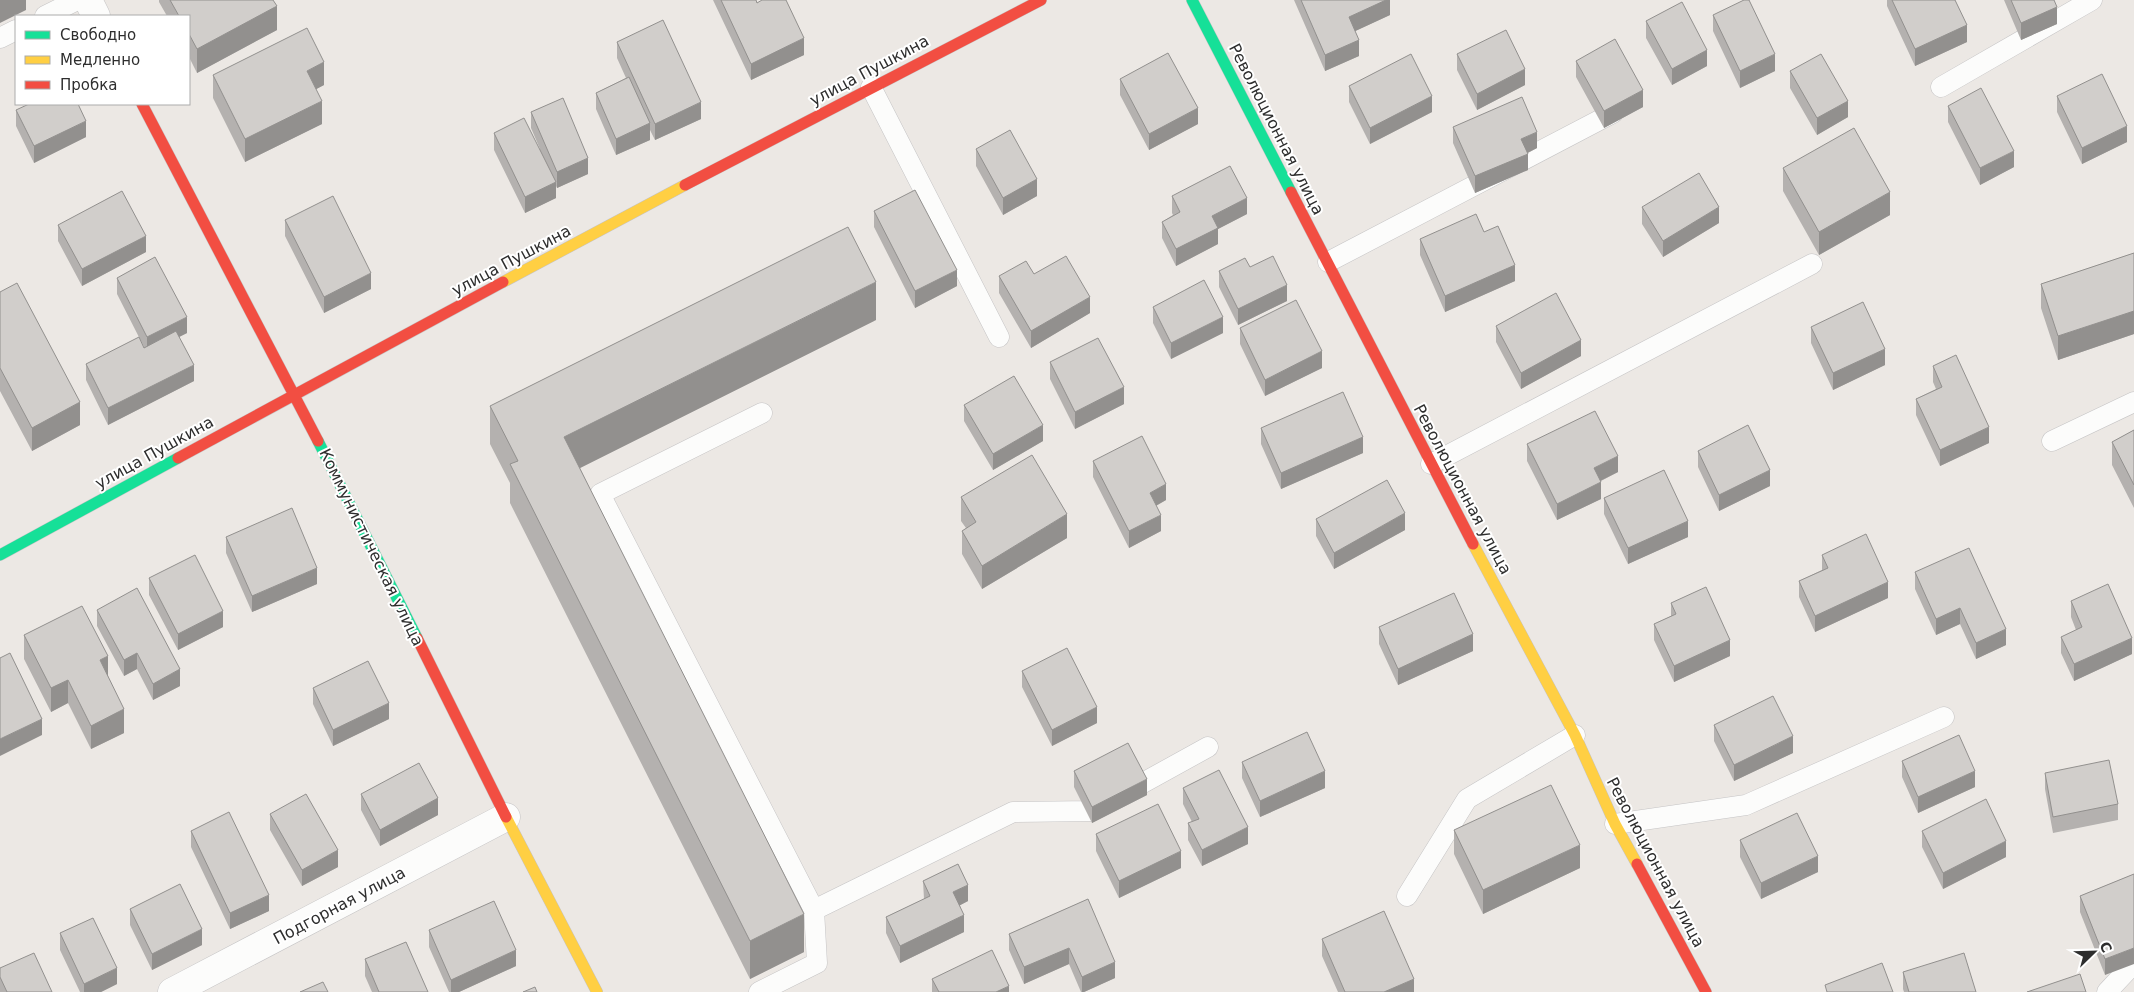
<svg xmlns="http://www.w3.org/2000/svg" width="2134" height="992" font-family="'DejaVu Sans',sans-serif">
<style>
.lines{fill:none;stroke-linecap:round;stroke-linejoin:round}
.lane-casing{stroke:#c5c4c5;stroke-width:21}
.street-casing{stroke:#c5c4c5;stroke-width:29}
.fast-casing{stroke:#c5c4c5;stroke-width:12}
.slow-casing{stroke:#c5c4c5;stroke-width:12}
.jam-casing{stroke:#c5c4c5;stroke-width:12}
.lane{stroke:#fcfcfb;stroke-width:20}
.street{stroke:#fcfcfb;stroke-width:28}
.fast{stroke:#16e098;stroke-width:11}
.slow{stroke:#ffcf43;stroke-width:11}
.jam{stroke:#f24e42;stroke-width:11}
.wall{fill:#b4b1af}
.shaded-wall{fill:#92908e}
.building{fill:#d1cecb;stroke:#92908e}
.labels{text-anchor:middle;stroke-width:4;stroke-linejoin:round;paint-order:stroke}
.street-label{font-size:16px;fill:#2e2e2e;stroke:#fff}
</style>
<rect width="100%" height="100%" fill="#ece8e4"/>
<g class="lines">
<g class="lane-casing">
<path id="lane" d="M45 16 77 0
M0 38 16 30
M871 87 999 337
M1941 87 2092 0
M1328 262 1613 113
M2052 441 2134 402
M1431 464 1812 264
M1615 824 1746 805 1944 717
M1407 896 1467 799 1575 735
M814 910 1013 812 1092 811 1208 747
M759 992 817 963 814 910 600 494 762 413
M2107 992 2134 963"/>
</g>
<g class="street-casing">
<path id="street" d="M88 0 96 16
M172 992 506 817"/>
</g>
<g class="fast-casing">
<path id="fast" d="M1192 0 1291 192
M318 441 417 638
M0 555 178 458"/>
</g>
<g class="slow-casing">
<path id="slow" d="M503 282 685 185
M1473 544 1575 735 1615 824 1637 864
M506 817 597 992"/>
</g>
<g class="jam-casing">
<path id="jam" d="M142 104 318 441
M685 185 1041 0
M1291 192 1473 544
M178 458 503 282
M417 638 506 817
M1637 864 1706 992"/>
</g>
<use href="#lane" class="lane"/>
<use href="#street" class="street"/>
<use href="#fast" class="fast"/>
<use href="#slow" class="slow"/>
<use href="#jam" class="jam"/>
</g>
<path class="wall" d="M159 0H273L277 30 197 73 189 57V16H167L159 2Z
M713 0H756L757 3 804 55 751 80Z
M1294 0H1390V15L1355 31 1359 56 1325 71Z
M1887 0H1955L1967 42 1915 66 1887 6Z
M2004 0H2054L2057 24 2021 40Z
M1713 15 1775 71 1740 88 1713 31Z
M1646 21 1707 66 1672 85 1646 38Z
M617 42 701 119 655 140 650 130V140L616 155 596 109V93L626 78 617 58Z
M1457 54 1525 85 1477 110 1457 70Z
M1576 61 1643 107 1604 128 1576 77Z
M1790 71 1848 117 1817 135 1790 88Z
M213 75 324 85 316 89 322 124 245 162 213 98Z
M1120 79 1198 124 1149 150 1120 95Z
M1349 86 1432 112 1370 144 1349 102Z
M2057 96 2127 142 2082 164 2057 112Z
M1948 106 2014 167 1980 185 1948 122Z
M16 110 86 137 34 163 16 126Z
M531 112 588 174 557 188 556 186V198L525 213 494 150V133L540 149 531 128Z
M1453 127 1537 148 1528 153V170L1475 193 1453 143Z
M976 149 1037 196 1003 215 976 166Z
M1783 168 1890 215 1819 255 1783 191Z
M1172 196 1247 214 1218 229V244L1176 266 1162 238V222L1173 215 1172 213Z
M1642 207 1719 223 1663 257 1642 224Z
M874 211 957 286 915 308 874 227Z
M285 220 371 289 324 313 285 236Z
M58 225 146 252 82 286 58 241Z
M1484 232 1515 281 1445 312 1420 255V239Z
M2134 253V334L2058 360 2041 308V284Z
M1250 267 1287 301 1238 325 1219 287V271Z
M999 276 1090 313 1031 348 999 293Z
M117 278 187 333 179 337 194 381 108 425 86 380V364L144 347 117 294Z
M0 292 80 425 32 451 0 391Z
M1153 307 1223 333 1171 359 1153 323Z
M876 320 580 468 804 952 750 979 510 503V483L490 444V406Z
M1496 326 1581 356 1521 389 1496 342Z
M1811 327 1885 365 1833 390 1811 343Z
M1240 328 1322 368 1265 396 1240 344Z
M1050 362 1124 404 1075 429 1050 379Z
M1933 366 1989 443 1940 466 1916 415V399L1936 389 1933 382Z
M964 405 1043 441 993 470 964 421Z
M1261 428 1363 453 1281 489 1261 444Z
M2134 430V508L2112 465V442Z
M1527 444 1618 472 1601 481V499L1557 520 1527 461Z
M1698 451 1770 486 1719 511 1698 467Z
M1093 461 1166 500 1156 506 1161 531 1129 548 1093 477Z
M961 497 1067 538 982 589 962 554V531L966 528 961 521Z
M1604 498 1688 537 1628 564 1604 514Z
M1316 519 1405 530 1334 569 1316 536Z
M226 537 317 584 252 612 226 553Z
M1822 555 1888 598 1815 632 1799 597V581L1822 570Z
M1915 572 2006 645 1976 659 1960 624 1936 635 1915 589Z
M149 578 223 627 178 650 149 595Z
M2071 601 2132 654 2074 681 2061 653V637L2076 630 2071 617Z
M1671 603 1730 656 1674 682 1654 640V624L1671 616Z
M97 610 180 686 153 700 137 669 124 676 97 626Z
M1379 627 1473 651 1398 685 1379 644Z
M24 635 108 676 124 733 91 749 68 703 51 712 24 659Z
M1022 671 1097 723 1052 746 1022 687Z
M313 688 389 719 333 746 313 704Z
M1714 725 1793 753 1734 781 1714 741Z
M1902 761 1975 787 1918 813 1902 777Z
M1242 762 1325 788 1260 817 1242 778Z
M1074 771 1147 795 1092 823 1074 787Z
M2045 773 2118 804V820L2053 833 2045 789Z
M1183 788 1248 844 1202 866 1188 840V823L1192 822 1183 804Z
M361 794 438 815 380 846 361 810Z
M270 814 338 867 302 886 270 830Z
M1454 830 1580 868 1483 914 1454 854Z
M191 831 269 911 230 929 191 847Z
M1922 831 2006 857 1943 889 1922 847Z
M1096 834 1181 868 1119 898 1096 851Z
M1740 840 1818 872 1761 899 1740 857Z
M2134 874 2105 975 2080 912V896Z
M923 881 968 901 960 905 964 932 900 963 886 933V917L924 899Z
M1088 899 1115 978 1084 992H1081L1069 964 1024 984 1009 950V934Z
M130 909 202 945 152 970 130 925Z
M429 930 516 966 459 992H449L429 947Z
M60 933 117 984 101 992H80L60 950Z
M1322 939 1414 992H1338L1322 956Z
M365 959 428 992H372L365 976Z
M0 968 52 992H0Z
M1903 972 1976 992H1904L1903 989Z
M932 979 1009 992H932Z"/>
<path class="shaded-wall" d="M0 0H26V10L0 23Z
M1386 0H1390V15L1349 34V17Z
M277 6V30L197 73V49Z
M2057 7V24L2021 40V23Z
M1967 25V42L1915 66V49Z
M804 38V55L751 80V64Z
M1359 40V56L1325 71V55Z
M1707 50V66L1672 85V69Z
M1775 54V71L1740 88V71Z
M324 62V85L307 94V71Z
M1525 69V85L1477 110V94Z
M1643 90V107L1604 128V111Z
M1432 96V112L1370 144V128Z
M322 101V124L245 162V139Z
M1848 101V117L1817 135V118Z
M701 102V119L655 140V124Z
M1198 108V124L1149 150V134Z
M86 121V137L34 163V146Z
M650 123V140L616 155V139Z
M2127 126V142L2082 164V148Z
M1537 132V148L1521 156V139Z
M2014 151V167L1980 185V168Z
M1528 154V170L1475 193V176Z
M588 158V174L557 188V172Z
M1037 179V196L1003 215V198Z
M556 182V198L525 213V197Z
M1890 192V215L1819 255V232Z
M1247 198V214L1218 229V244L1176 266V249L1212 216Z
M1719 207V223L1663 257V241Z
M146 236V252L82 286V269Z
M1515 265V281L1445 312V296Z
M957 270V286L915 308V291Z
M371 273V289L324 313V297Z
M876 282V320L564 476V437Z
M1287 285V301L1238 325V309Z
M1090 297V313L1031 348V331Z
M2134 311V334L2058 360V336Z
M187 317V333L147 353V337Z
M1223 317V333L1171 359V343Z
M1581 340V356L1521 389V373Z
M1885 349V365L1833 390V373Z
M1322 351V368L1265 396V380Z
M194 365V381L108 425V408Z
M1124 387V404L1075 429V412Z
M80 402V425L32 451V428Z
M1043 425V441L993 470V454Z
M1989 427V443L1940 466V450Z
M1363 437V453L1281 489V473Z
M1618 456V472L1594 484V468Z
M1770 470V486L1719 511V495Z
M1601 482V499L1557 520V504Z
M1166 484V500L1150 509V493Z
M1405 513V530L1334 569V553Z
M1067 514V538L982 589V566Z
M1161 515V531L1129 548V531Z
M1688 521V537L1628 564V548Z
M317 568V584L252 612V596Z
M1888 582V598L1815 632V616Z
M1960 608V624L1936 635V619Z
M223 611V627L178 650V634Z
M2006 629V645L1976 659V643Z
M1473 634V651L1398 685V669Z
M2132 638V654L2074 681V664Z
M1730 640V656L1674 682V666Z
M137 653V669L124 676V660Z
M108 656V680L100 660Z
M180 669V686L153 700V684Z
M68 680V703L51 712V688Z
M389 703V719L333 746V730Z
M1097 707V723L1052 746V730Z
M124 709V733L91 749V726Z
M42 719V735L0 756V739Z
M1793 736V753L1734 781V765Z
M1325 771V788L1260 817V801Z
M1975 771V787L1918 813V797Z
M1147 779V795L1092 823V807Z
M438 798V815L380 846V830Z
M1248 827V844L1202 866V850Z
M2006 841V857L1943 889V873Z
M1580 845V868L1483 914V890Z
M338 850V867L302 886V870Z
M1181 851V868L1119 898V881Z
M1818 856V872L1761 899V883Z
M968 885V901L953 909V892Z
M269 895V911L230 929V913Z
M804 914V952L750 979V941Z
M964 915V932L900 963V946Z
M202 929V945L152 970V954Z
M1069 948V964L1024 984V967Z
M2134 948V964L2105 975V959Z
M516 950V966L459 992H451V980Z
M1115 962V978L1084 992H1082V977Z
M117 968V984L101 992H84V984Z
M1414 979V992H1384Z
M1009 986V992H996Z"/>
<path class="building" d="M170 0H273L277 6 197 49 189 34V16H179Z
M721 0H756L757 3 762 0H786L804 38 751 64Z
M1301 0H1386L1349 17 1359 40 1325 55Z
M1744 0H1749L1775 54 1740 71 1713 15Z
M1892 0H1955L1967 25 1915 49Z
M2011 0H2054L2057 7 2021 23Z
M1682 2 1707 50 1672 69 1646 21Z
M663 20 701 102 655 124 617 42Z
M307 28 324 62 307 71 322 101 245 139 213 75Z
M1506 30 1525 69 1477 94 1457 54Z
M1615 39 1643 90 1604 111 1576 61Z
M1168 53 1198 108 1149 134 1120 79Z
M1411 54 1432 96 1370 128 1349 86Z
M1821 54 1848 101 1817 118 1790 71Z
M2102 74 2127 126 2082 148 2057 96Z
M629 77 650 123 616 139 596 93Z
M1981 88 2014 151 1980 168 1948 106Z
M1522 97 1537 132 1521 139 1528 154 1475 176 1453 127Z
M563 98 588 158 557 172 531 112Z
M29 104H78L86 121 34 146 16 110Z
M524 118 556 182 525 197 494 133Z
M1854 128 1890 192 1819 232 1783 168Z
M1010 130 1037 179 1003 198 976 149Z
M1230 166 1247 198 1212 216 1218 228 1176 249 1162 222 1180 212 1172 196Z
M1699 173 1719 207 1663 241 1642 207Z
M915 190 957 270 915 291 874 211Z
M122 191 146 236 82 269 58 225Z
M333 196 371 273 324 297 285 220Z
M1476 214 1484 232 1498 226 1515 265 1445 296 1420 239Z
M848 227 876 282 564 437 804 914 750 941 510 464 518 461 490 406Z
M2134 253V311L2058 336 2041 284Z
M1066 256 1090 297 1031 331 999 276 1026 261 1034 274Z
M1273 256 1287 285 1238 309 1219 271 1245 258 1250 267Z
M155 257 187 317 147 337 117 278Z
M1204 280 1223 317 1171 343 1153 307Z
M17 283 80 402 32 428 0 368V292Z
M1556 293 1581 340 1521 373 1496 326Z
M1296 300 1322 351 1265 380 1240 328Z
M1863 302 1885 349 1833 373 1811 327Z
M176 331 194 365 108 408 86 364 139 337 144 348Z
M1098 338 1124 387 1075 412 1050 362Z
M1956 355 1989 427 1940 450 1916 399 1942 387 1933 366Z
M1014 376 1043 425 993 454 964 405Z
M1343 392 1363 437 1281 473 1261 428Z
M1595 411 1618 456 1594 468 1601 482 1557 504 1527 444Z
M1748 425 1770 470 1719 495 1698 451Z
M2134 430V485L2112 442Z
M1142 436 1166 484 1150 493 1161 515 1129 531 1093 461Z
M1032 455 1067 514 982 566 962 531 976 522 961 497Z
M1664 470 1688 521 1628 548 1604 498Z
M1387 480 1405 513 1334 553 1316 519Z
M292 508 317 568 252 596 226 537Z
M1866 534 1888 582 1815 616 1799 581 1828 568 1822 555Z
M1969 548 2006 629 1976 643 1960 608 1936 619 1915 572Z
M195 555 223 611 178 634 149 578Z
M2108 584 2132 638 2074 664 2061 637 2082 627 2071 601Z
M1706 587 1730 640 1674 666 1654 624 1676 614 1671 603Z
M137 588 180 669 153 684 137 653 124 660 97 610Z
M1454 593 1473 634 1398 669 1379 627Z
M82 606 108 656 100 660 124 709 91 726 68 680 51 688 24 635Z
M1067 648 1097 707 1052 730 1022 671Z
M10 653 42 719 0 739V658Z
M368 661 389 703 333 730 313 688Z
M1773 696 1793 736 1734 765 1714 725Z
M1307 732 1325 771 1260 801 1242 762Z
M1959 735 1975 771 1918 797 1902 761Z
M1128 743 1147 779 1092 807 1074 771Z
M2109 760 2118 804 2053 817 2045 773Z
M419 763 438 798 380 830 361 794Z
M1219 770 1248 827 1202 850 1188 823 1199 819 1183 788Z
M1551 785 1580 845 1483 890 1454 830Z
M306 794 338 850 302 870 270 814Z
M1986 799 2006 841 1943 873 1922 831Z
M1158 804 1181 851 1119 881 1096 834Z
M229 812 269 895 230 913 191 831Z
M1797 813 1818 856 1761 883 1740 840Z
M958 864 968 885 953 892 964 915 900 946 886 917 930 896 923 881Z
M2134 874V948L2105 959 2080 896Z
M180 884 202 929 152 954 130 909Z
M1088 899 1115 962 1082 977 1069 948 1024 967 1009 934Z
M494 901 516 950 451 980 429 930Z
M1384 911 1414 979 1384 992H1345L1322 939Z
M93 918 117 968 84 984 60 933Z
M406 942 428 992H379L365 959Z
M992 950 1009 986 996 992H939L932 979Z
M34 953 52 992H7L0 977V968Z
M1964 953 1976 992H1909L1903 972Z
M1882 963 1893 992H1827L1825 985Z
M2080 974 2086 992H2027Z
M323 982 328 992H300Z
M535 987 537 992H523Z"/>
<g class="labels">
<g class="street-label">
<text transform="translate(869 70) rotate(-28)" y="6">улица Пушкина</text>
<text transform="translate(1277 129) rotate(63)" y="6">Революционная улица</text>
<text transform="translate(511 260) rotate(-28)" y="6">улица Пушкина</text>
<text transform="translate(154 452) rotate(-29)" y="6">улица Пушкина</text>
<text transform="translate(1463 489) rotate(62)" y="6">Революционная улица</text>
<text transform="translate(372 547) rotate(64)" y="6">Коммунистическая улица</text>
<text transform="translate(1656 862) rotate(62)" y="6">Революционная улица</text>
<text transform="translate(339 905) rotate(-28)" y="6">Подгорная улица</text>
</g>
</g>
<rect x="15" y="15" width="175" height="90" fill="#ffffff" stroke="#ababab"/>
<rect x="25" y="31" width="25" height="8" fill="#16e098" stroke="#ababab"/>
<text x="60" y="40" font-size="15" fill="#2e2e2e">Свободно</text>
<rect x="25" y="56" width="25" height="8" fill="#ffcf43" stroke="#ababab"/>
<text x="60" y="65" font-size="15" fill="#2e2e2e">Медленно</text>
<rect x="25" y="81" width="25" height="8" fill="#f24e42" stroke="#ababab"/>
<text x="60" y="90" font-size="15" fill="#2e2e2e">Пробка</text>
<g transform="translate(2094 952) rotate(67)" stroke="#ffffff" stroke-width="4" paint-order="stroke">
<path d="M0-4L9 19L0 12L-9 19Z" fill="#2e2e2e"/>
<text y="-8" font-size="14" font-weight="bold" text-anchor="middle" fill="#2e2e2e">С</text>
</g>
</svg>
